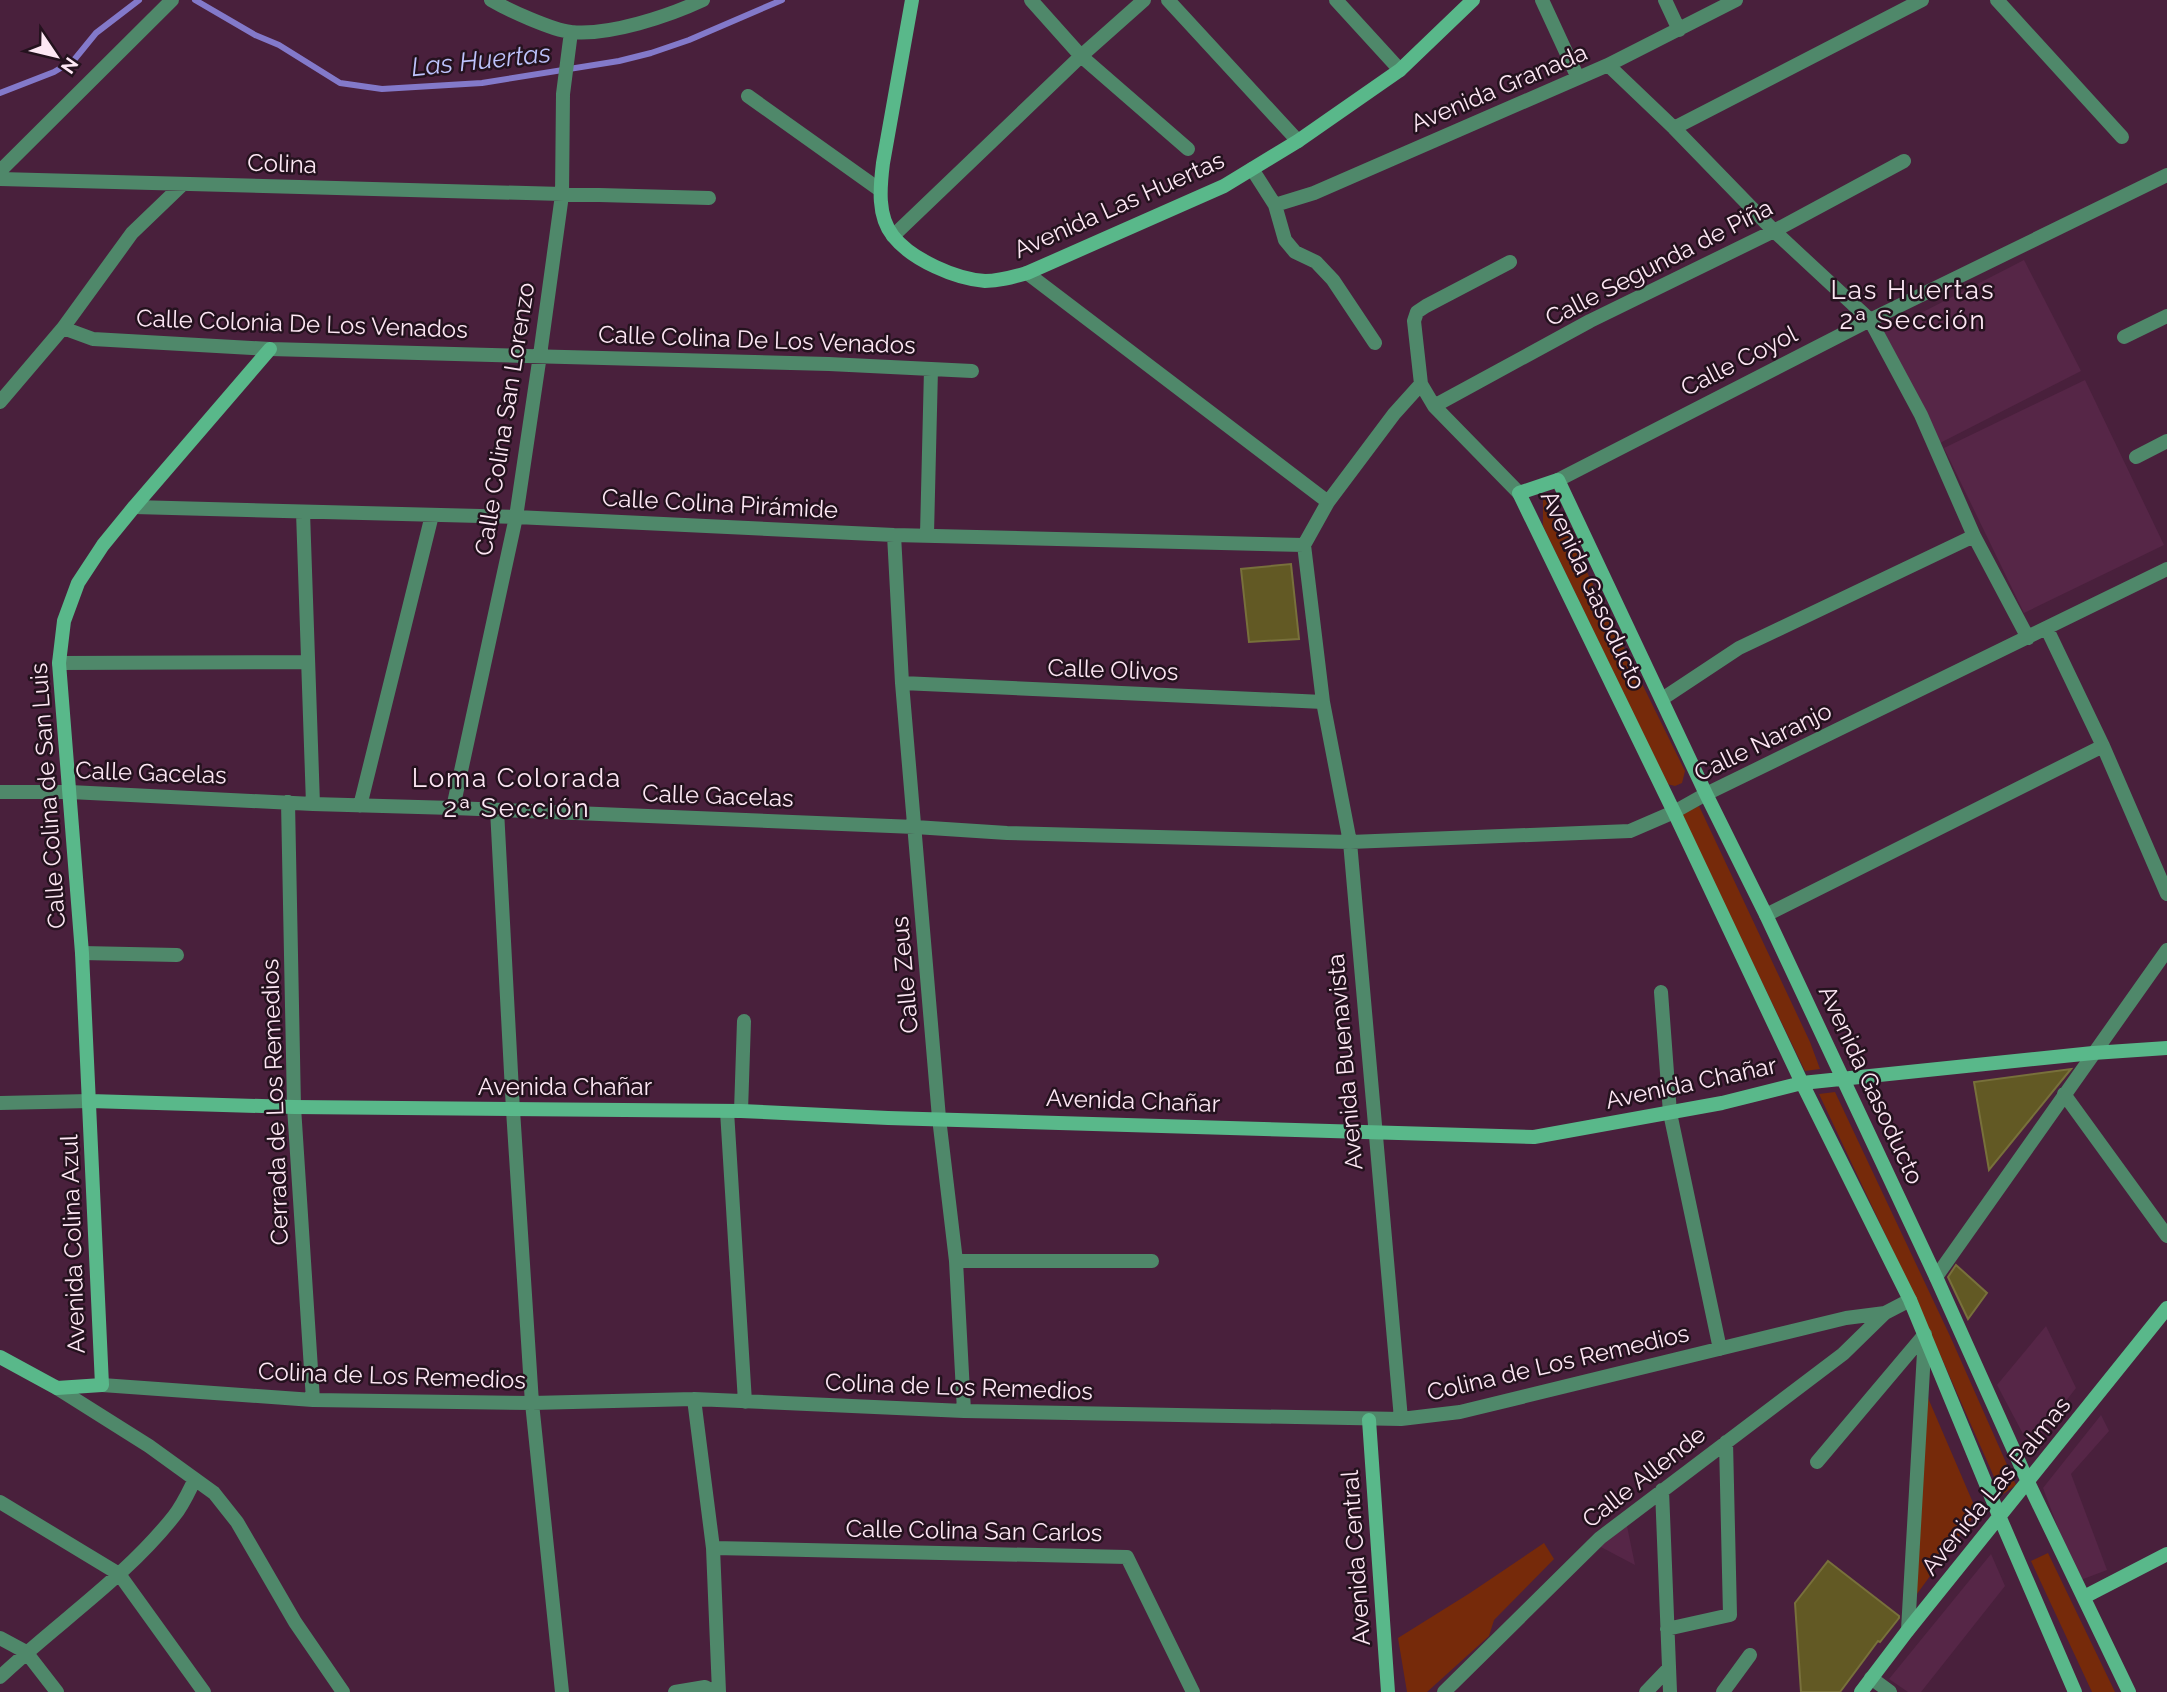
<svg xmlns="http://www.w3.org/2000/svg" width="2167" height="1692" font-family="Raleway,sans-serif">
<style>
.built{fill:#562647}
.green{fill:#762a0a}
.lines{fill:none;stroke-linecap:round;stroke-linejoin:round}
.stream{stroke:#8379ca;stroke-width:6}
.building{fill:#625924;stroke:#78703b;stroke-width:2}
.street{stroke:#4f886a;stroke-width:14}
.secondary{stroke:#59b88a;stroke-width:14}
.labels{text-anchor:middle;stroke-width:5;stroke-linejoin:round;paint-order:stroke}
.street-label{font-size:24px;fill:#fde7f4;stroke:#24121e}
.water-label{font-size:26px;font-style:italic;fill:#bdc2fb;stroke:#24121e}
.neighbourhood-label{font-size:26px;letter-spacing:2px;fill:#fde7f4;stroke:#24121e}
</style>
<rect width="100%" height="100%" fill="#49203c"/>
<path class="built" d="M2024 260 2081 371 1940 443 1884 332Z
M2085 380 2164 545 2024 613 1944 448Z
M2046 1326 2076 1388 2030 1447 1997 1385Z
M2101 1415 2109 1431 2071 1474 2107 1570 2078 1581 2043 1488Z
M1626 1521 1635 1565 1599 1546Z
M1991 1554 2005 1586 1921 1692H1908L1889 1679Z"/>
<path class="green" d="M1546 494 1553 503 1685 771 1682 783 1675 786 1667 784 1543 526V501Z
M1699 806 1810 1042 1820 1069 1805 1071 1684 821 1682 813Z
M1835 1092 1950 1336 2016 1485 2002 1495 1912 1291 1819 1094Z
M1925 1391 1977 1512 1914 1598Z
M1544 1543 1554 1559 1494 1620 1489 1636 1427 1692H1407L1398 1638 1470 1593Z
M2048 1553 2115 1692H2092L2031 1561Z"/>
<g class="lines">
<path class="stream" d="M195 0 255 35 279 45 340 83 382 89 482 83 619 61 651 53 689 40 782 0
M0 93 54 72 74 60 96 33 139 0"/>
</g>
<path class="building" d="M1291 564 1299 639 1249 642 1241 569Z
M2071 1069 1989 1170 1974 1082Z
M1956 1265 1987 1293 1968 1319 1948 1277Z
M1828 1561 1899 1616V1618L1880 1642 1878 1641 1840 1692H1801L1795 1603Z"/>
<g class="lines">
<path class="street" d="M491 0C508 10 552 30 571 32 609 36 669 16 703 0
M1031 0 1081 56 1188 149
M1168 0 1298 141
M1336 0 1400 70
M1542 0 1578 78
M1665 0 1679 30
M1997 0 2122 137
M1608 65 1674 128 1774 231 1870 320 1921 415 1974 536 2028 638
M748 96 880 190
M1674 128 1922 0
M1252 169 1275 205 1285 240 1295 252 1316 262 1333 280 1375 343
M0 171 172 0
M0 179 709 198
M1275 205 1314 193 1608 65 1736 0
M893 236 1081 56 1144 0
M1510 262 1426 306 1417 312 1414 321 1421 384 1434 406 1519 493
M1027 273 1328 502
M63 328 93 339 270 349 829 364 972 371
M2124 337 2167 316
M0 402 63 328 132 233 183 184
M1434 406 1590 321 1774 231 1904 161
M2136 457 2167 441
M1558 480 1870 320 2167 175
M134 507 516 517 894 535 1304 545
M303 512 313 804
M927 534 931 369
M894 535 902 683 939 1118 956 1261 964 1411
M1304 545 1323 702 1350 842 1401 1419
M1304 545 1328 502 1394 414 1421 384
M2047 629 2103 746 2167 894
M59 663 307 662
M902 683 1323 702
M1662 699 1739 648 1974 536
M0 792H70L313 804 453 808 915 827 1007 833 1350 842 1630 831 1674 812 1706 794 2167 569
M288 802 294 1107 313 1400
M360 806 432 515
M453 808 516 517 540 355 562 195 563 94 571 32
M497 810 513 1110 532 1403 562 1692
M1766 915 2103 746
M82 953 177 955
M1661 992 1670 1113 1720 1349
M2064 1094 2167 1236
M0 1103 90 1101
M727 1111 745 1402
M741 1111 744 1021
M956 1261H1152
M1936 1277 2167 950
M102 1385 313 1400 532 1403 694 1399 964 1411 1401 1419 1460 1412 1846 1318 1885 1313 1910 1300
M57 1388 149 1446 214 1493 237 1522 295 1622 343 1692
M694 1399 713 1548 719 1692
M1817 1462 1925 1334
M1662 1490 1670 1692
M0 1502 119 1574 204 1692
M713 1548 1127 1557 1193 1692
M1667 1629 1730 1615 1726 1442
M1908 1630 1925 1335
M0 1638 26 1652 57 1692
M0 1677C57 1623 125 1578 174 1516 183 1505 189 1491 195 1479
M1871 1678 1890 1692
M675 1692 705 1687 715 1692
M1444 1692 1600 1538 1843 1354 1885 1313
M1646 1692 1669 1668
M1723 1692 1750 1655"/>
<path class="secondary" d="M912 0 883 163C880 187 877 216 893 236 912 260 956 279 985 281 1000 281 1013 277 1027 273L1224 186 1298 141 1400 70 1473 0
M90 1101 294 1107 741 1111 888 1118 1534 1137 1722 1103 1802 1083 2093 1053 2167 1048
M0 1357 57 1388 102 1385 82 953 59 663 64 621 78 583 103 545 134 507 270 349
M1369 1420 1388 1692
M2084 1597 2167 1554
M1861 1692 1908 1630 2167 1308
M2075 1692 2000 1518 1910 1300 1802 1083 1674 812 1519 493 1558 480 1706 794 1766 915 1936 1277 2028 1482 2129 1692"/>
</g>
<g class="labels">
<g class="street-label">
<text transform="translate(1499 88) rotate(-23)" y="8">Avenida Granada</text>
<text transform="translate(282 164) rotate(2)" y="8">Colina</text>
<text transform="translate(1119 205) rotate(-24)" y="8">Avenida Las Huertas</text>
<text transform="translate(1659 263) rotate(-27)" y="8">Calle Segunda de Piña</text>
<text transform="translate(302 324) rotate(2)" y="8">Calle Colonia De Los Venados</text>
<text transform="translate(757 340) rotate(2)" y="8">Calle Colina De Los Venados</text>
<text transform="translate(1739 361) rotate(-27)" y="8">Calle Coyol</text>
<text transform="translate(505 419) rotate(-81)" y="8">Calle Colina San Lorenzo</text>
<text transform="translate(720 504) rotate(3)" y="8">Calle Colina Pirámide</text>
<text transform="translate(1593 590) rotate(65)" y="8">Avenida Gasoducto</text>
<text transform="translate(1113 670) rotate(2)" y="8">Calle Olivos</text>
<text transform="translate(1763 742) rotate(-26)" y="8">Calle Naranjo</text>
<text transform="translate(151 773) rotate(2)" y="8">Calle Gacelas</text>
<text transform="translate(48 796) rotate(-94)" y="8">Calle Colina de San Luis</text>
<text transform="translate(718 796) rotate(2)" y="8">Calle Gacelas</text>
<text transform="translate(905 975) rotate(-95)" y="8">Calle Zeus</text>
<text transform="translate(1345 1062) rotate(-95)" y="8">Avenida Buenavista</text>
<text transform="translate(1691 1083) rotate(-12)" y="8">Avenida Chañar</text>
<text transform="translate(1871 1085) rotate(65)" y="8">Avenida Gasoducto</text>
<text x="565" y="1095">Avenida Chañar</text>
<text transform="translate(1133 1101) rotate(2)" y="8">Avenida Chañar</text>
<text transform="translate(275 1102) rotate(-92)" y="8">Cerrada de Los Remedios</text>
<text transform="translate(73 1244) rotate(-92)" y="8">Avenida Colina Azul</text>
<text transform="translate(1558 1363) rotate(-13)" y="8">Colina de Los Remedios</text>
<text transform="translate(392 1376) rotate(2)" y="8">Colina de Los Remedios</text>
<text transform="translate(959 1387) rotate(2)" y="8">Colina de Los Remedios</text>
<text transform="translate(1644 1477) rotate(-38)" y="8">Calle Allende</text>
<text transform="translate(1996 1486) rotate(-51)" y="8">Avenida Las Palmas</text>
<text transform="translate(974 1531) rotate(1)" y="8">Calle Colina San Carlos</text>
<text transform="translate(1356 1558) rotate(-94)" y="8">Avenida Central</text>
</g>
<g class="water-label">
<text transform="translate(481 60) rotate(-6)" y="9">Las Huertas</text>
</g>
<g class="neighbourhood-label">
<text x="1913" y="299">Las Huertas<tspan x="1913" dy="30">2ª Sección</tspan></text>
<text x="517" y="787">Loma Colorada<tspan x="517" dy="30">2ª Sección</tspan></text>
</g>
</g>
<g transform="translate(56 56) rotate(125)" stroke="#24121e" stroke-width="5" paint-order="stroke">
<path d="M0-5L12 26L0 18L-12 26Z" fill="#fde7f4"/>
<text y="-10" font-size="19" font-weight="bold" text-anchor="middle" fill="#fde7f4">N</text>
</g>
</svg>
